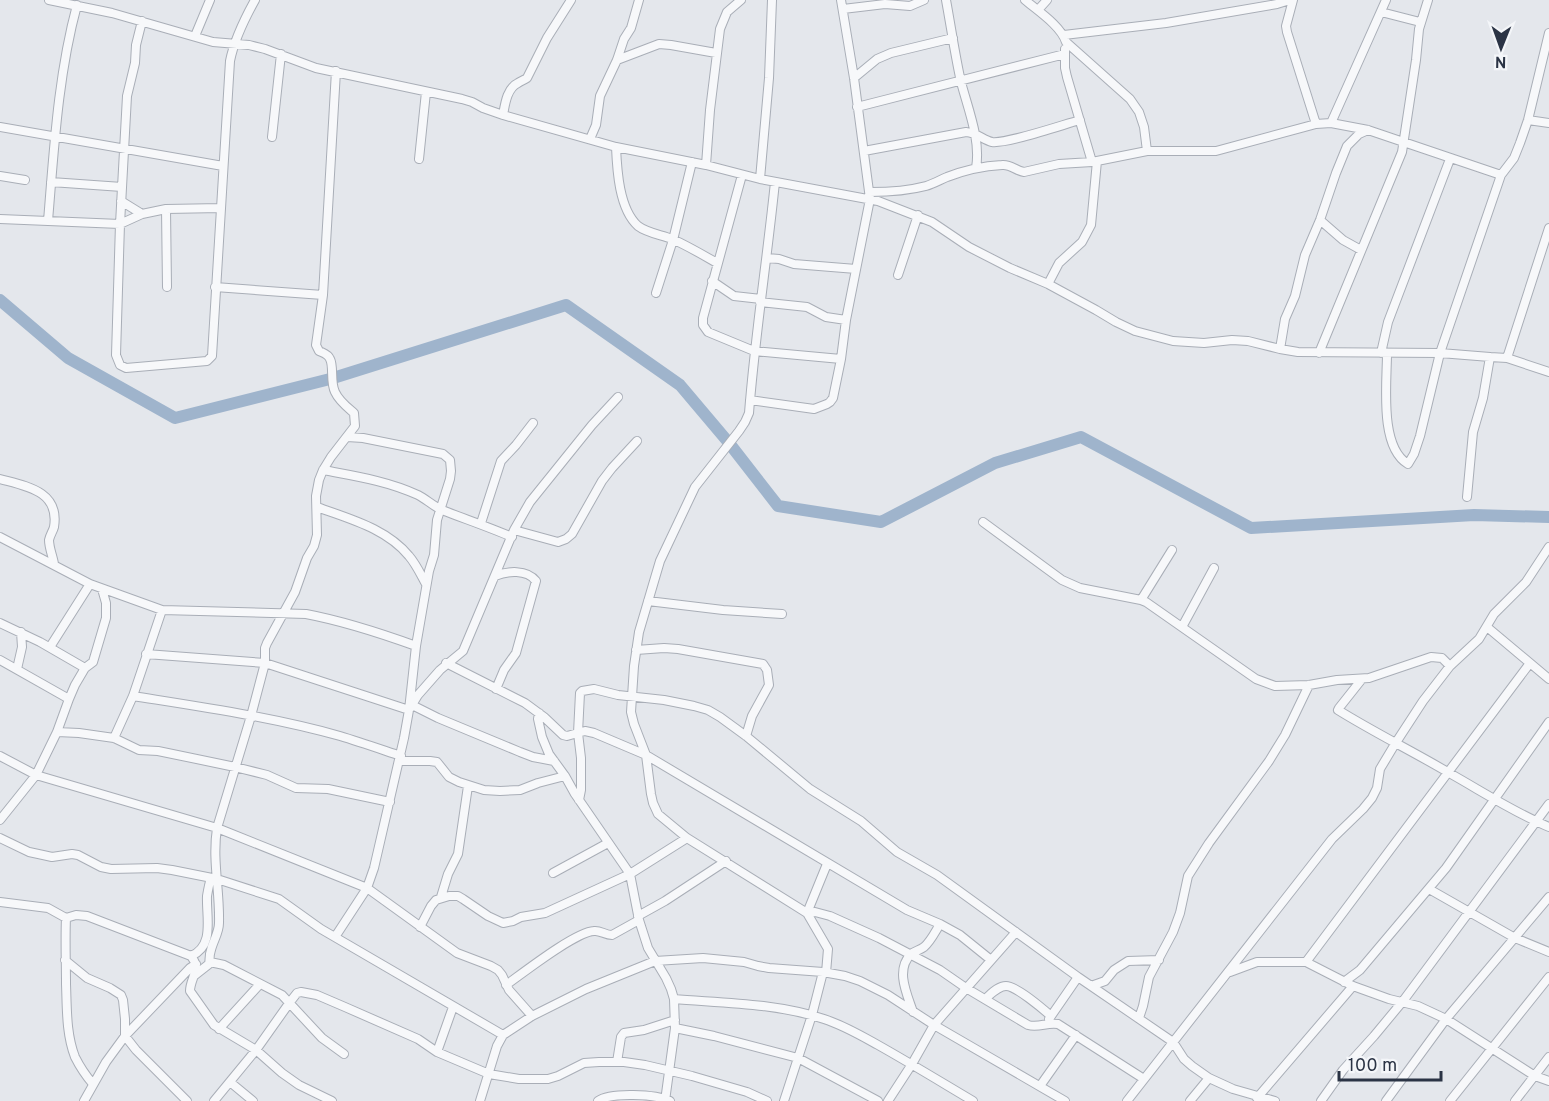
<svg xmlns="http://www.w3.org/2000/svg" width="1549" height="1101" font-family="Overpass,sans-serif">
<style>
.lines{fill:none;stroke-linecap:round;stroke-linejoin:round}
.river{stroke:#9fb4cc;stroke-width:12}
.minor-casing{stroke:#a9aeb7;stroke-width:10}
.minor{stroke:#f7f8fa;stroke-width:8}
</style>
<rect width="100%" height="100%" fill="#e4e7ec"/>
<g class="lines">
<path class="river" d="M0 300 68 358 175 418 330 379 566 305 680 385 729 443 778 506 881 522 995 463 1081 437 1251 528 1474 515 1549 517"/>
<g class="minor-casing">
<path id="minor" d="M49 0 112 13 213 42 249 45 265 49 316 68 462 99 472 102 483 108 503 115 616 147 706 165 760 179 878 201 932 222 969 247 1010 268 1048 284 1096 310 1116 322 1135 331 1173 341 1204 343 1232 340 1248 341 1280 349 1298 352 1440 353 1490 357 1507 358 1549 372
M946 0C951 27 955 55 961 82 968 109 981 140 976 168
M1025 0C1038 11 1061 26 1066 42L1130 99 1139 112 1144 127 1147 151
M1293 0 1286 26 1287 32 1316 124
M843 9 885 4 910 6 924 0
M1038 10 1047 0
M1381 12 1420 22
M142 21 136 45 135 63 127 96 120 224 116 355 120 365 126 368 207 361 212 356 230 61C234 41 245 18 255 0
M1064 35 1166 23 1277 4 1290 0
M195 36 210 0
M1065 49V68L1067 77 1092 162
M617 60 659 44 671 45 716 53
M854 78 877 59 891 53 953 38
M857 107 1065 54
M503 115C505 104 507 88 518 83 521 81 524 80 527 78L547 38 571 0
M1528 120 1549 123
M1331 123 1386 0
M0 127 223 166
M272 137 281 54
M590 139 596 125 600 96 617 60 624 39 631 28 639 0
M616 147C617 170 619 209 638 226 647 233 662 235 672 239 688 246 703 255 717 263
M864 151 966 132C978 133 983 140 992 142 1007 144 1062 125 1080 120
M419 159 426 92
M706 165 710 110 720 29 727 12 741 0
M742 175 703 318V325L708 332 754 351 841 359
M0 176 25 180
M760 179 769 78 772 0
M51 182 122 187
M775 182C767 260 755 336 749 413L745 422 739 431 695 487 660 561 639 632 634 666 631 712 634 724 646 755 651 794 653 803 658 814 687 838 807 913 815 912 830 916 879 938 940 970 966 988 1028 1025C1039 1028 1047 1022 1058 1024L1144 1079
M870 192C888 192 907 191 926 186 933 184 940 180 947 177 965 170 984 166 1002 165 1011 164 1016 171 1024 172L1059 164 1092 162 1147 151H1216L1316 124 1331 123 1368 130 1501 175
M121 201 142 214
M166 209 167 287
M0 219 120 224 142 214 166 209 221 208
M1320 220 1343 240 1361 250
M48 221C54 149 58 75 77 5
M767 258 779 259 794 264 856 269
M898 275 918 215
M712 281 734 296 761 299
M1048 284 1059 263 1082 242 1091 225 1097 161
M215 287 323 295
M656 293 673 240 692 162
M760 302 807 307 826 317 846 320
M1280 349 1285 319 1295 296 1305 255 1320 220 1336 173 1347 146 1359 134 1368 130
M1319 353 1402 152 1416 60 1419 29 1428 0
M1381 353 1388 322 1450 159
M1387 353C1387 383 1379 447 1408 464L1414 454 1420 436 1440 353 1501 175 1514 158 1520 143 1528 120 1549 33
M1507 358 1549 228
M750 400 814 409 827 404 830 402 833 398 841 359 846 320 870 199 854 78 841 0
M323 470C355 476 388 481 418 495 426 499 433 506 442 510 465 519 489 527 512 537
M0 479C26 486 60 491 54 527 53 531 50 535 49 540 49 548 53 557 54 564
M1467 497 1473 432 1483 398 1490 357
M317 507C349 519 386 528 409 556 416 564 421 575 426 584
M983 522 1062 580 1080 588 1141 600 1146 602 1256 679 1275 686 1309 685 1337 680 1369 678 1431 657 1442 658 1450 666
M481 523 501 461 516 445 533 423
M514 530 558 542 566 539 572 534 602 481 612 468 637 441
M0 537 90 584 162 610 306 614C343 621 380 633 416 646
M495 576C507 571 527 569 536 581L516 653 504 670 496 689
M1141 600 1172 550
M648 601 723 610 782 614
M0 623 40 642 85 668
M1182 627 1214 568
M1487 627 1549 679
M50 647 90 584
M636 650 664 648 678 649 763 664 767 670 769 685 752 716 746 736
M146 654 265 663 409 710 418 695 440 670 463 651 514 530 530 502 592 425 618 397
M0 660 69 699
M446 663 525 703 544 717 563 735 567 736 585 731 594 733 646 755 907 910 940 924 960 935 991 960
M17 669 22 647 21 632
M1362 679 1339 708 1338 710C1375 733 1414 752 1451 774 1483 792 1515 813 1549 827
M133 696C202 707 272 717 340 736 360 742 380 749 401 756
M412 705 438 718 520 752 533 757 554 761
M539 713 538 719 542 737 549 754 565 776 575 794 630 874 639 920 648 948 666 978 671 989 674 999 675 1028 665 1101
M57 732 79 733 114 738 139 750 158 751 235 767 267 775 296 788 328 789 390 802
M114 738 133 696 162 610
M0 756 36 775 217 828 367 888 457 953 491 966 498 970 502 975 509 990 532 1016
M399 761H430L437 762 449 777 459 782 484 790 500 791 520 790 538 783 565 776
M579 800 581 790V758L578 733 580 693 582 691 594 689 618 695 664 700 694 706 708 710 720 717 746 736 810 789 861 821 897 852 937 875 1078 977 1173 1042 1184 1059 1192 1066 1209 1078 1233 1089 1275 1101
M0 820 36 775 57 732 69 699 75 685 85 668 93 662 106 618V603L102 589
M0 838 29 852 43 855 52 857 72 854 78 855 101 867 111 869 157 868 172 870 217 879 279 899 321 929 503 1035
M553 873 608 843
M1429 889 1515 938 1549 952
M441 897 448 874 458 854 468 786
M0 902 48 908 66 918 76 915 87 916 191 956C202 969 190 978 190 991L214 1025 256 1050 282 1073 299 1085 332 1101
M638 916 665 901 726 861
M66 918C65 940 66 962 66 984 67 1008 66 1034 75 1057 80 1067 86 1076 93 1084
M420 927 431 906 436 900 449 896H458L463 899 488 916 503 923 513 921 521 917 545 913 630 874 687 838
M335 937 367 888 374 868 404 738 409 710 416 646 429 571 434 555 437 520 450 479 451 471 450 460 443 454 363 438 347 437
M191 956C215 946 206 917 207 896 208 890 209 884 211 878
M65 960 87 978 110 988 121 995 123 1000 125 1019V1036L136 1050 187 1101
M210 962 224 965 282 995 322 1038 344 1054
M1306 962 1530 663
M1230 972 1257 962H1306L1353 986 1389 999 1418 1006 1446 1019 1535 1076 1549 1081
M826 973 828 949 807 913 827 864
M195 975 209 964C210 960 209 955 211 950 213 941 219 933 219 923 220 891 212 860 217 828L251 716 265 663V648L267 643 295 592 307 558 314 546 317 535 316 496 319 480 323 470 331 457 355 426 354 413C347 407 339 401 335 392 330 382 334 366 330 359 328 354 323 353 319 351L316 345 323 295 336 71
M1344 982 1360 970 1446 868 1549 722
M506 985C523 973 575 932 594 931 600 930 605 935 612 935L639 920
M1091 986 1105 981 1114 970 1128 961 1159 960
M674 999C723 1003 776 1003 824 1019 843 1025 860 1035 878 1045 910 1063 941 1082 973 1101
M985 999C991 994 998 986 1006 986 1016 986 1043 1009 1051 1016
M913 1012C907 994 895 970 911 954 915 951 920 950 924 947 931 941 935 932 940 924
M1139 1018 1143 1006 1149 977 1173 932 1180 913 1188 876 1209 843 1269 761 1285 735 1309 685
M1049 1019 1078 977
M675 1028 714 1036 798 1058 878 1101
M219 1029 260 984
M437 1052 453 1007
M617 1062 621 1037 624 1033 644 1030 675 1020
M230 1082 253 1101
M1040 1086 1076 1035
M1257 1098 1353 986
M84 1101 106 1062 125 1036 190 968 196 964
M214 1101 256 1050 290 1002 297 993 301 992 317 995 345 1007 418 1039 437 1052 489 1074 519 1079H548L558 1076 584 1063 599 1062H624L645 1065 692 1076 747 1092 767 1101
M480 1101 497 1046 503 1035 532 1016 586 989 655 961 703 958 744 962 758 966 769 968 823 972 845 976 860 981 888 995 934 1025 1065 1101
M598 1101C610 1092 656 1094 670 1101
M784 1101 812 1015 823 972
M888 1101 912 1064 934 1025 1016 932
M1127 1101 1332 839 1363 809 1372 798 1377 788 1380 769 1395 744 1423 701 1450 666 1479 639 1494 614 1526 582 1549 547
M1190 1101 1209 1078
M1321 1101 1343 1070 1374 1036 1403 1001 1549 804
M1386 1101 1446 1019 1549 897
M1450 1101 1549 977
M1515 1101 1549 1057"/>
</g>
<use href="#minor" class="minor"/>
</g>
<g transform="translate(1501 48) rotate(181)" stroke="#f4f6f9" stroke-width="4.5" paint-order="stroke">
<path d="M0-4.5L10 22L0 15L-10 22Z" fill="#2b3445"/>
<text y="-9" font-size="16" font-weight="bold" text-anchor="middle" fill="#2b3445">N</text>
</g>
<path d="M1339 1071v9h102v-9" fill="none" stroke="#2b3445" stroke-width="3"/>
<text x="1348" y="1071" font-size="18" fill="#2b3445" stroke="#f4f6f9" stroke-width="4.5" paint-order="stroke">100 m</text>
</svg>
